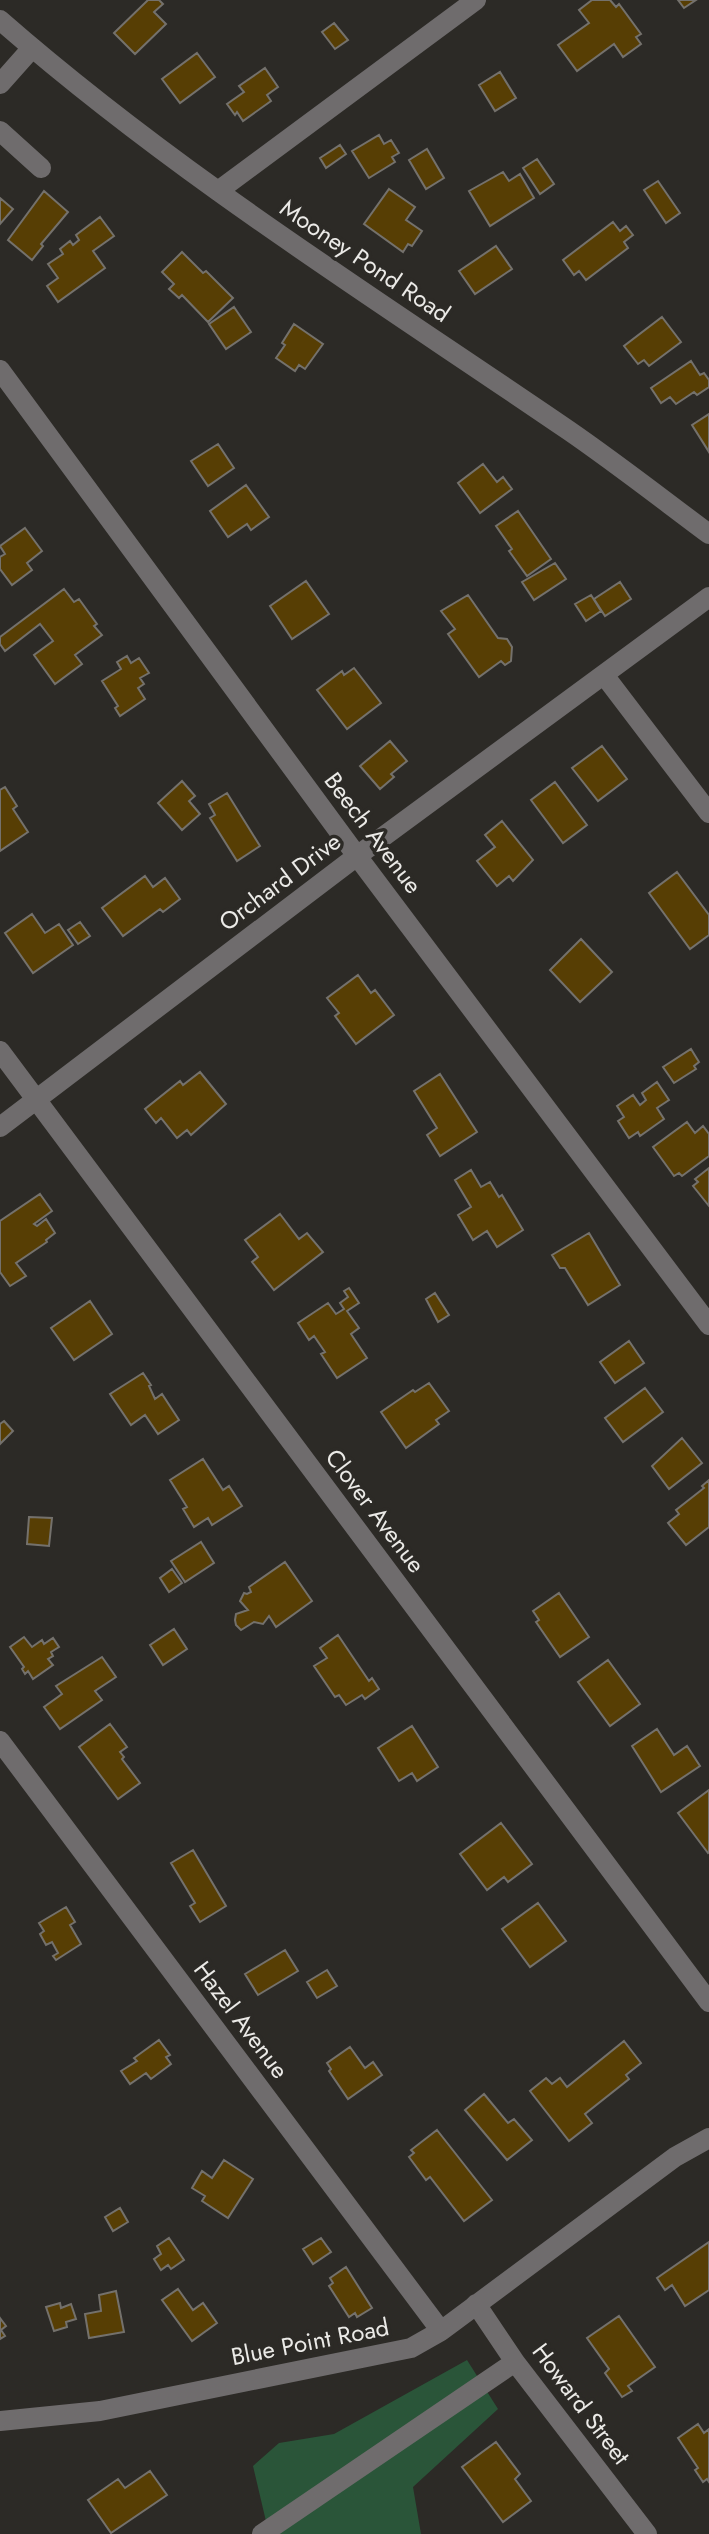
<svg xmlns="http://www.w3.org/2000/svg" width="709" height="2534" font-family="Jost,sans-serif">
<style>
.green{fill:#2a5539}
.building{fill:#573e04;stroke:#74716c;stroke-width:2}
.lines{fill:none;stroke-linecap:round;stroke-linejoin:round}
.minor{stroke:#6f6c6d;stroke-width:20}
.labels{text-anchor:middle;stroke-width:7;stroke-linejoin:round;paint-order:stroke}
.street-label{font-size:24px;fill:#ebeae7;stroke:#2c2a26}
</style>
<rect width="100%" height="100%" fill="#2c2a26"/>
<path class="green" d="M467 2360 498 2409 413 2487 421 2534H269L253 2466 279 2443 334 2434Z"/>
<path class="building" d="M148 0H159L163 4 154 12 166 24 135 54 114 33Z
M592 0H610L616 7 619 4 641 34 636 37 641 44 623 57 614 44 577 71 558 45 589 23 579 10Z
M678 0H696L684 8Z
M334 23 348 40 335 49 322 32Z
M197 53 215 77 180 103 162 79Z
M265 68 278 87 267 95 271 101 243 121 237 112 235 115 227 104 244 92 239 86Z
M500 72 516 98 495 111 479 85Z
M379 135 384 144 391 140 399 153 392 157 395 162 369 178 352 151Z
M340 145 346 154 326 168 320 158Z
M427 149 444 178 426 189 409 160Z
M537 159 554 184 540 194 523 168Z
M503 172 509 181 520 174 534 198 490 226 469 191Z
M658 181 680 213 666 223 644 190Z
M389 189 415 207 406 220 422 231 412 246 408 244 403 252 364 224Z
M44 191 68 212 41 244 43 246 32 260 8 240Z
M0 198 13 209 0 224Z
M100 217 114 236 93 251 105 268 58 302 47 286 58 278 48 264 63 254 60 249 70 241 73 245 79 240 76 235Z
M613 222 620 231 626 226 633 235 624 242 628 248 586 280 579 271 574 275 563 260Z
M496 246 512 269 475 294 459 271Z
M182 252 203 273 206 271 233 298 208 322 182 295 179 298 169 289 174 284 162 272Z
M234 307 251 332 226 349 209 324Z
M662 317 681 342 649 366 644 360 638 364 624 346Z
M294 324 323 344 305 369 299 365 295 371 276 358 285 345 282 343Z
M691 361 700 375 704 373 709 380V387L697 395 694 392 676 404 670 397 661 403 651 388Z
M709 414V452L692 425Z
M218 444 234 468 208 486 191 461Z
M483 464 497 482 503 477 512 489 480 513 458 483Z
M246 485 269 517 251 530 247 524 228 537 210 511Z
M518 511 551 559 527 576 509 551 512 549 496 526Z
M25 528 42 551 27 563 32 570 12 585 0 569V557L5 554 0 546Z
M555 563 566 579 534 600 522 582Z
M306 581 329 614 292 639 270 606Z
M620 582 631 599 605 616 594 599Z
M64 589 74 602 79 599 97 624 94 626 102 635 75 655 82 664 55 684 34 655 53 641 40 624 5 651 0 644V637Z
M468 595 498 638 507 639 512 647 511 661 505 665 501 661 479 677 448 634 455 629 441 611Z
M591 595 601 611 586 621 575 604Z
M127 656 131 663 139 658 149 673 140 678 144 684 138 688 145 699 120 716 115 708 118 706 102 681 121 669 117 662Z
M354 668 381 703 347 729 317 690 342 671 344 675Z
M390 741 407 761 391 774 394 777 380 789 360 766Z
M602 746 627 779 598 801 572 768Z
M182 781 195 796 189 801 200 814 182 830 158 803Z
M555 782 587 825 563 843 531 800Z
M5 787 17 806 13 809 28 832 0 851V790Z
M227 793 260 846 237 861 210 818 215 815 209 804Z
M502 821 533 860 513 881 509 876 497 886 477 861 495 847 485 835Z
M677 872 709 915V935L690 949 649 893Z
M145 876 153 887 165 878 180 899 163 912 160 909 123 936 102 908Z
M32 914 45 933 59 924 73 945 33 973 5 933Z
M80 922 90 936 78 944 68 930Z
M581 939 612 972 580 1002 550 970Z
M358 975 371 993 375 990 394 1015 356 1044 335 1016 339 1013 327 998Z
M691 1049 699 1062 694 1066 696 1069 674 1083 663 1067Z
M200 1072 226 1104 191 1135 187 1130 177 1138 161 1118 156 1123 145 1109 180 1081 183 1085Z
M440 1074 477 1132 440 1156 427 1135 437 1128 414 1091Z
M657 1082 669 1100 657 1108 664 1119 640 1136 638 1132 629 1138 618 1121 624 1117 617 1106 633 1095 640 1105 646 1100 642 1093Z
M687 1122 695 1133 703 1126 709 1134V1156L682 1176 679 1173 674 1176 653 1147Z
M709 1168V1206L693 1186 698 1182 695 1179Z
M471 1170 481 1187 490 1182 499 1197 502 1195 523 1230 497 1247 487 1231 473 1240 458 1215 471 1207 455 1180Z
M40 1194 52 1211 34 1224 37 1226 46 1219 55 1233 46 1240 47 1242 16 1263 26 1276 10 1286 0 1272V1221Z
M280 1214 299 1239 307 1233 323 1252 274 1290 252 1262 258 1257 245 1240Z
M589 1233 620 1285 588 1305 565 1268H560L552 1255Z
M349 1288 359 1303 347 1311 359 1328 351 1334 367 1358 337 1378 321 1354 325 1352 314 1336 309 1340 298 1323 328 1303 336 1314 344 1309 340 1303 348 1297 344 1291Z
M435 1293 449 1315 438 1322 426 1299Z
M90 1301 112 1334 74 1360 51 1328Z
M629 1341 644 1363 615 1383 600 1362Z
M143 1373 151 1385 149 1386 155 1399 162 1394 179 1420 158 1434 145 1415 131 1425 110 1394Z
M429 1383 449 1411 436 1420 439 1424 406 1448 381 1412 413 1390 415 1392Z
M645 1388 663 1412 623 1442 605 1418Z
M4 1421 13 1431 0 1444V1424Z
M682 1438 702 1463 669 1489 652 1466Z
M203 1459 223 1490 229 1486 242 1506 212 1525 208 1518 194 1527 183 1509 187 1507 170 1480Z
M709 1480V1527L686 1545 668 1523 679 1514 676 1510 704 1488 702 1486Z
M29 1517 52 1518 49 1546 27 1544Z
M201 1542 214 1563 185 1582 171 1561Z
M285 1562 312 1601 276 1627 269 1616 263 1624 254 1622 241 1630 236 1625 235 1620 236 1614 248 1610 240 1601 244 1593 247 1594 251 1592 249 1587Z
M172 1569 182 1583 169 1592 160 1578Z
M559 1593 589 1637 560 1657 536 1622 539 1620 533 1611Z
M174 1629 187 1649 163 1665 150 1645Z
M338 1635 369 1681 372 1678 379 1689 365 1699 362 1695 346 1705 339 1695 335 1697 314 1666 327 1658 320 1648Z
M24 1637 32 1647 42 1640 44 1644 53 1638 59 1647 51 1652 53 1656 48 1659 53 1665 33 1679 28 1671 25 1674 22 1669 24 1667 10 1647Z
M102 1657 116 1677 95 1691 102 1700 60 1729 44 1707 62 1694 56 1686Z
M608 1660 640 1704 610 1726 578 1682Z
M110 1724 127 1747 120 1752 124 1757 122 1759 140 1783 118 1799 79 1747Z
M412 1726 438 1767 417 1781 412 1773 399 1781 378 1748Z
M657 1729 674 1755 687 1746 700 1766 661 1792 632 1746Z
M709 1790V1852L708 1853 678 1813Z
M501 1823 532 1864 508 1882 504 1877 487 1890 460 1854Z
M193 1850 226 1906 200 1922 190 1906 195 1903 171 1863Z
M538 1903 566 1941 530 1967 502 1929Z
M66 1907 75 1922 70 1925 81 1944 56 1960 53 1956 58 1953 52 1942 46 1945 40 1934 44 1931 39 1923Z
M285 1950 298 1971 258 1995 245 1974Z
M327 1970 337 1986 317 1998 307 1982Z
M159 2040 170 2055 166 2057 171 2064 151 2079 146 2073 130 2084 121 2071 137 2061 134 2058Z
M624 2041 641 2063 626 2075 629 2079 585 2114 592 2123 569 2141 530 2091 546 2078 552 2084 560 2078 567 2087Z
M350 2047 365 2068 373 2062 382 2075 348 2099 329 2071 331 2069 327 2063Z
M484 2094 508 2123 514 2119 532 2140 507 2160 465 2110Z
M437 2130 492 2200 464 2221 430 2177 426 2180 409 2157 414 2153 411 2150Z
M224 2160 253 2179 228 2218 202 2201 205 2196 192 2188 202 2171 212 2178Z
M120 2208 128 2222 113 2231 105 2217Z
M169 2238 184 2260 171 2269 168 2265 161 2270 154 2259 161 2254 157 2246Z
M321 2238 331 2252 313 2264 303 2249Z
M709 2242V2290L685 2306 672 2285 665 2290 657 2278Z
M346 2267 372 2308 357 2317 355 2313 349 2317 329 2286 333 2283 330 2278Z
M178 2289 193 2310 203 2303 217 2323 192 2341 162 2300Z
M116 2291 124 2332 89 2338 85 2314 101 2311 99 2295Z
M60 2303 61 2308 71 2304 76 2319 66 2322 67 2327 54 2331 46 2307Z
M619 2316 655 2367 628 2386 632 2391 622 2397 605 2373 609 2369 587 2338Z
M0 2318 6 2326 1 2330 5 2336 0 2339Z
M698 2424 704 2433 709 2429V2482L707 2479 703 2482 695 2470 698 2468 678 2438Z
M496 2442 520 2474 515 2479 531 2501 503 2522 462 2467Z
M150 2471 167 2495 111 2533 88 2500 118 2479 125 2488Z"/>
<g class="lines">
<path class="minor" d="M0 20C176 174 375 298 568 430 616 463 662 499 709 534
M0 84 32 48
M0 131 41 168
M218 191 476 0
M0 370 357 856 709 1325
M604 675 709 813
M0 1051 709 2002
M0 1127 357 856 709 597
M0 1741 441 2331
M476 2304 515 2362 647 2534
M0 2421 100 2411 411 2348 441 2331 675 2157 709 2138
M262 2534 515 2362"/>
</g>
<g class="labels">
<g class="street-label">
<text transform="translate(365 261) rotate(34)" y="8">Mooney Pond Road</text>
<text transform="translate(373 833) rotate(53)" y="8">Beech Avenue</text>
<text transform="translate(280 882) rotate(-37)" y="8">Orchard Drive</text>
<text transform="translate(375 1511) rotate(53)" y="8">Clover Avenue</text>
<text transform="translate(241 2020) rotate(53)" y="8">Hazel Avenue</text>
<text transform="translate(310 2342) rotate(-11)" y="8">Blue Point Road</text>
<text transform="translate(581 2404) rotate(53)" y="8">Howard Street</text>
</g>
</g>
</svg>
